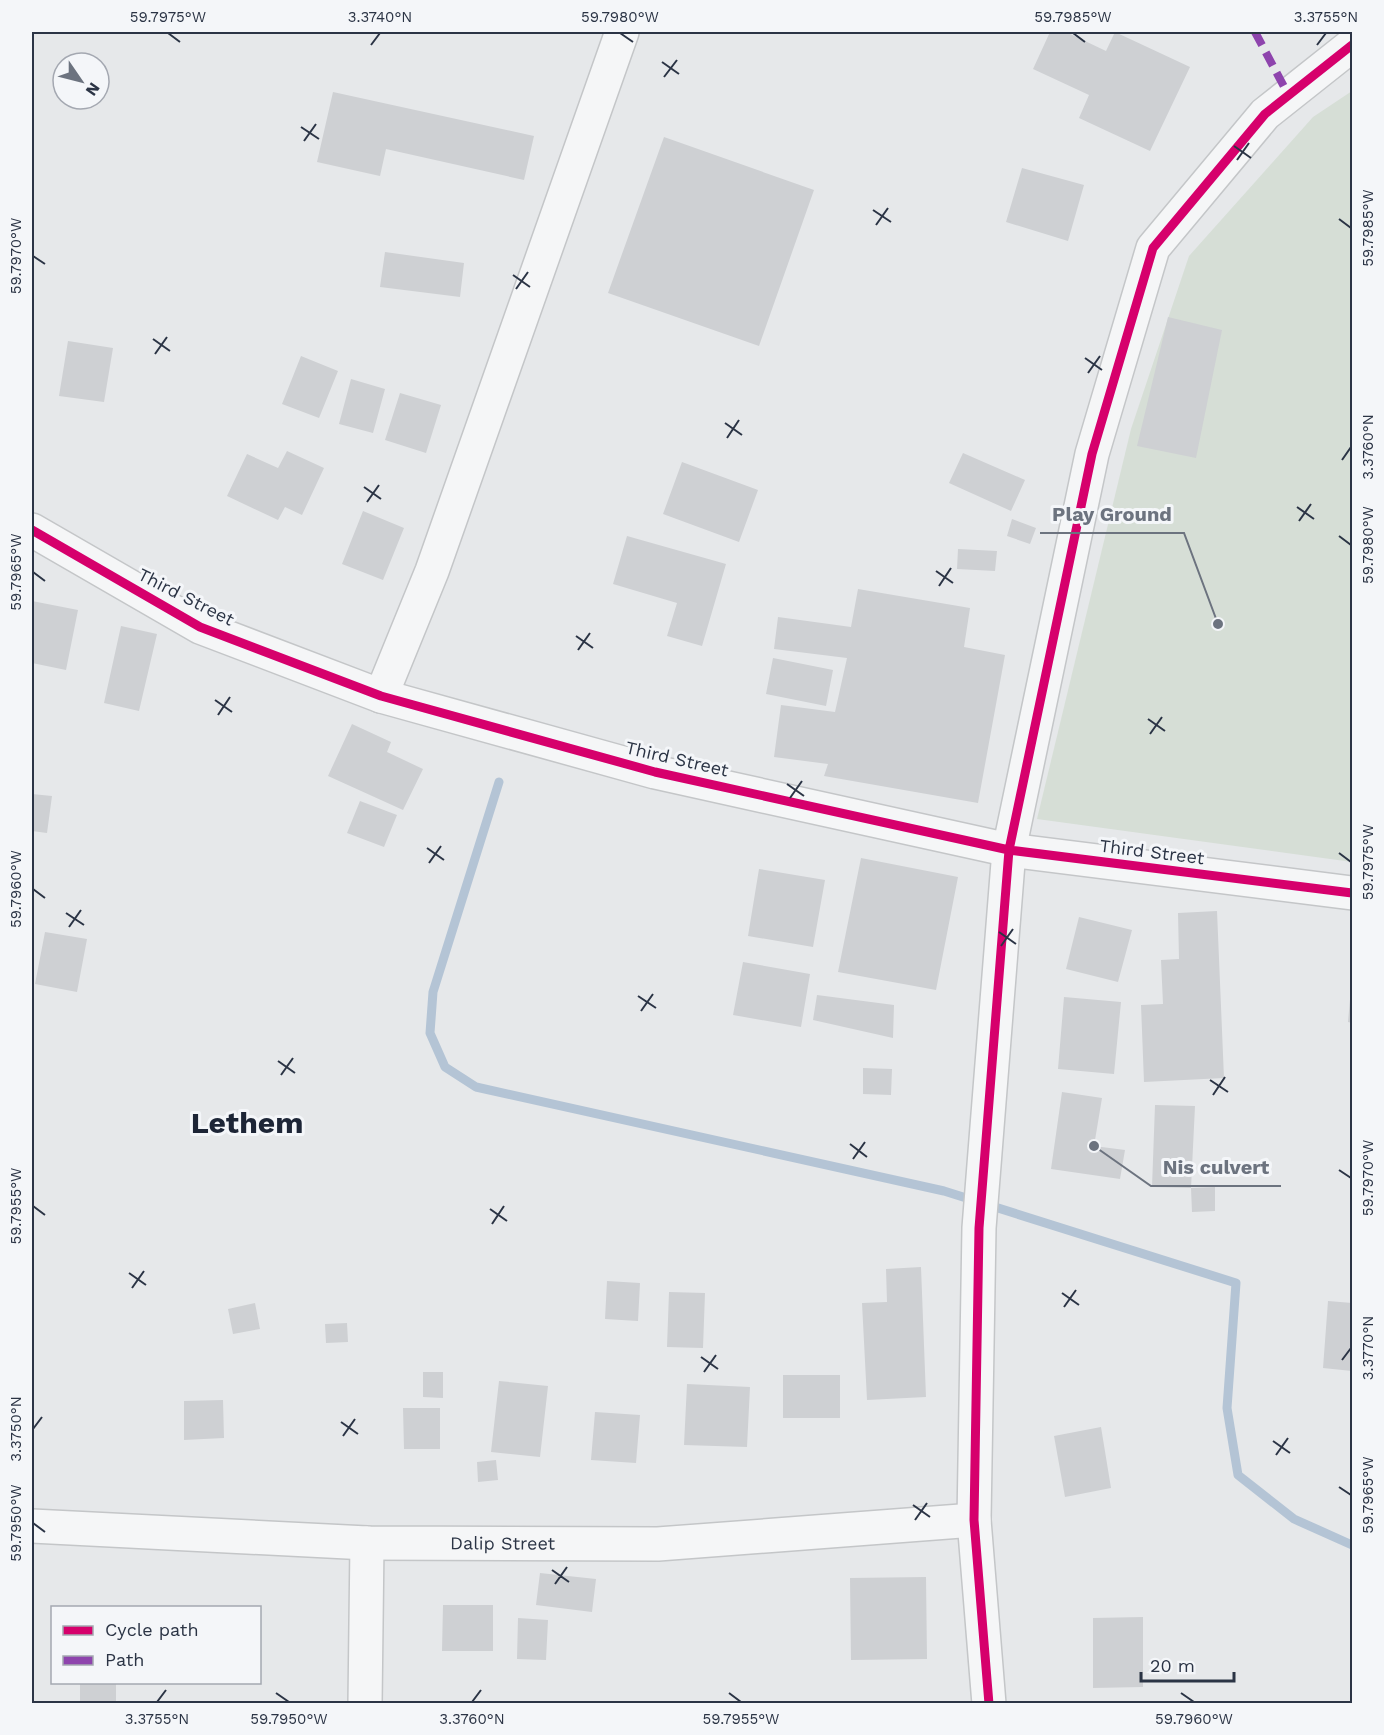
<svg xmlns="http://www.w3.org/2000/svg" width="1384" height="1735" font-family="'Work Sans',sans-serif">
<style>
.green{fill:#d6ded6}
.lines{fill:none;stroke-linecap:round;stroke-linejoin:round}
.stream{stroke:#b4c4d5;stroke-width:9}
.building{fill:#ced0d3}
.minor-casing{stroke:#c4c6c8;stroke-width:36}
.minor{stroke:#f5f6f7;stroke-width:33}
.quiet{stroke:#8e44ad;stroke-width:8;stroke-dasharray:15 8;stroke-linecap:butt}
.cycleway-casing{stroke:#f4f6f9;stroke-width:13}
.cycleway{stroke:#d6006c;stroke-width:9}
.ticks{fill:none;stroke:#2b3445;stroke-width:2}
.labels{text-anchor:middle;stroke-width:6;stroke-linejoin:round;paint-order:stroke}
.street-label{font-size:18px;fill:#2b3445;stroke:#f4f6f9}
.town-label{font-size:30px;font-weight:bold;fill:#1d2536;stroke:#f4f6f9}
.leader{fill:none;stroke:#6c737f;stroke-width:2}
.callout-dot{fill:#6c737f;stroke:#f4f6f9;stroke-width:2}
.callout-label{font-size:20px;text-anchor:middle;font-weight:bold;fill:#6c737f;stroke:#f4f6f9;stroke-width:6;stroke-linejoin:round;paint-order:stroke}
.neatline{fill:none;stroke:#2b3445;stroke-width:2}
.ticks-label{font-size:15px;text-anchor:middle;fill:#2b3445}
</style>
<rect width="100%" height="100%" fill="#e6e8ea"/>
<path class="green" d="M1352 91V862L1037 819 1131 429 1189 256 1313 117Z"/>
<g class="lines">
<path class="stream" d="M499 782 433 992 430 1033 445 1067 476 1087 944 1191 1236 1283 1227 1408 1238 1475 1294 1519 1352 1545"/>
</g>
<path class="building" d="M1050 32H1066L1106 51 1115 32 1190 67 1150 151 1079 118 1089 95 1033 69Z
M333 92 534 136 524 180 386 149 380 176 317 162Z
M664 137 814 190 759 346 608 293Z
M1022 168 1084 185 1068 241 1006 222Z
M385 252 464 263 460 297 380 287Z
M1168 317 1222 330 1196 458 1137 446Z
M68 341 113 348 104 402 59 396Z
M301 356 338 371 319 418 282 404Z
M351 379 385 389 373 433 339 424Z
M400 393 441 405 426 453 385 440Z
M287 451 324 468 302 515 285 507 278 520 227 496 247 454 278 468Z
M963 453 1025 480 1011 511 949 483Z
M682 462 758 490 739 542 663 514Z
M363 511 404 528 383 580 342 564Z
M1012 519 1036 528 1030 544 1007 536Z
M627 536 726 564 702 646 667 636 677 603 613 584Z
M958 549 997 551 995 571 957 569Z
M858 589 970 608 964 647 1005 655 978 803 824 776 828 764 774 757 781 705 835 712 847 658 774 649 778 617 851 627Z
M32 601 78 610 66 670 32 663Z
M121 626 157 634 139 711 104 703Z
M773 658 833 670 826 706 766 694Z
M352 724 391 742 387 752 423 769 403 810 328 776Z
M32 794 52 796 47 833 32 831Z
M360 801 397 815 384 847 347 833Z
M861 858 958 877 936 990 838 972Z
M759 869 825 880 813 947 748 936Z
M1217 911 1224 1078 1144 1082 1141 1005 1163 1004 1161 960 1179 959 1178 913Z
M1079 917 1132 930 1118 982 1066 969Z
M45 932 87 939 77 992 35 984Z
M743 962 810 974 801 1027 733 1015Z
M1351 988H1352V1023L1348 1022Z
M817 995 894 1005 893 1038 813 1020Z
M1064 997 1121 1002 1114 1074 1058 1069Z
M863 1068 892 1069 891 1095 863 1094Z
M1062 1092 1102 1098 1094 1146 1125 1150 1120 1179 1051 1169Z
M1155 1105 1195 1106 1191 1188 1152 1187Z
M1215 1187V1211L1192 1212 1191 1188Z
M921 1267 926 1397 867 1400 862 1303 887 1302 886 1269Z
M607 1281 640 1283 638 1321 605 1319Z
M669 1292 705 1293 703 1348 667 1347Z
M1328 1301 1352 1303V1371L1323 1368Z
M255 1303 260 1329 233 1334 228 1309Z
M347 1323 348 1342 326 1343 325 1324Z
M423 1372H443V1398L423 1397Z
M783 1375H840V1418H783Z
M499 1381 548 1386 540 1457 491 1452Z
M687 1384 750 1387 747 1447 684 1445Z
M223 1400 224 1438 184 1440V1401Z
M403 1408H440V1449H404Z
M595 1412 640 1415 636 1463 591 1460Z
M1101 1427 1111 1488 1065 1497 1054 1436Z
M496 1460 498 1480 478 1482 477 1462Z
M540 1573 596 1579 592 1612 536 1605Z
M926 1577 927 1659 851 1660 850 1578Z
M443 1605H493V1651H442Z
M1143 1617V1687L1093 1688V1618Z
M518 1618 548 1620 546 1660 517 1659Z
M80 1682H116V1704H80Z"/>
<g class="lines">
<g class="minor-casing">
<g id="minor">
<path d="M32 530 200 627 381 696 655 772 1009 850 1352 893"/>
<path d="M381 696 432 571 622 32"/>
<path id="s1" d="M32 1526 367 1543 658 1544 974 1520"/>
<path d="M365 1704 367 1543"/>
<path d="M989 1704 974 1520 979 1228 1009 850 1092 454 1153 248 1265 114 1352 45"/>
</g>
</g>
<use href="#minor" class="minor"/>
<path class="quiet" d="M1255 32 1289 96"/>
<g class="cycleway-casing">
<path id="cycleway" d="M32 530 200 627 381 696 655 772 1009 850 1352 893
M989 1704 974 1520 979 1228 1009 850 1092 454 1153 248 1265 114 1352 45"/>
</g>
<use href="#cycleway" class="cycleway"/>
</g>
<path class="ticks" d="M168 33 180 42M620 33 633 42M1073 33 1085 42M371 45 380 33M1317 45 1326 33M662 62 679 74M664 77 677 60M301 127 319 139M304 141 316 124M1234 146 1251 158M1237 160 1249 143M873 210 891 222M1339 219 1351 228M876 225 888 208M33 256 45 264M513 275 530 287M516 289 528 272M153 339 170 351M155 354 167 337M1085 358 1102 370M1088 373 1100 356M725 423 742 435M727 438 739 420M1342 460 1351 447M364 487 381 499M367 502 379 485M1297 507 1314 519M1299 521 1311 504M1339 536 1351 545M936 571 953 583M33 572 45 581M939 586 951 568M576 636 593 648M578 650 590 633M215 700 232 712M218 715 230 697M1148 719 1165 731M1150 734 1162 717M787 784 804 796M790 798 802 781M427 848 444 860M1339 853 1351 862M429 863 441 846M33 889 45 898M66 913 84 925M69 927 81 910M999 932 1016 944M1001 946 1013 929M638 996 656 1008M641 1011 653 994M278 1061 295 1073M281 1075 293 1058M1210 1080 1228 1092M1213 1095 1225 1077M850 1144 867 1157M853 1159 865 1142M1339 1170 1351 1178M33 1206 45 1215M490 1209 507 1221M492 1224 504 1206M129 1273 146 1285M132 1288 144 1271M1062 1293 1079 1305M1064 1307 1076 1290M701 1357 718 1369M1342 1360 1351 1348M704 1372 716 1355M341 1422 358 1434M33 1429 42 1417M343 1436 355 1419M1273 1441 1290 1453M1276 1455 1288 1438M1339 1487 1351 1495M913 1505 930 1517M915 1520 927 1503M33 1523 45 1532M552 1570 569 1582M555 1584 567 1567M276 1693 289 1702M729 1693 741 1702M1181 1693 1194 1702M157 1702 166 1690M472 1702 481 1690"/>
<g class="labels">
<g class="street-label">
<text transform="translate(186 597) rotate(27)" y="6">Third Street</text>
<text transform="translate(677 759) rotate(13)" y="6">Third Street</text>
<text transform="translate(1152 852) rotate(7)" y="6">Third Street</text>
<text dy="6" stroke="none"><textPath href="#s1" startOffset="471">Dalip Street</textPath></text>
</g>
<g class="town-label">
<text x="247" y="1133">Lethem</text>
</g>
</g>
<path class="leader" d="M1218 624L1184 533H1040M1094 1146L1151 1186H1281"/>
<g class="callout-dot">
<circle cx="1218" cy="624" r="6"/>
<circle cx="1094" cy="1146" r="6"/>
</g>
<g class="callout-label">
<text x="1112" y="521">Play Ground</text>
<text x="1216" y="1174">Nis culvert</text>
</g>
<rect width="1384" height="1735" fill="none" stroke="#f4f6f9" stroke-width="66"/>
<rect x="51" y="1606" width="210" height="78" fill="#f4f6f9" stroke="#a4a8b1" stroke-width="1.5"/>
<rect x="63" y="1626" width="30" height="9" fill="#d6006c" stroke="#a4a8b1" stroke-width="1.5"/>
<text x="105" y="1636" font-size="18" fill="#2b3445">Cycle path</text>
<rect x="63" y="1656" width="30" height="9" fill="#8e44ad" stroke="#a4a8b1" stroke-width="1.5"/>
<text x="105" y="1666" font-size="18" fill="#2b3445">Path</text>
<g transform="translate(81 81) rotate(125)"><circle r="28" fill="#f4f6f9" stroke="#a4a8b1" stroke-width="1.5"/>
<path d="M0-4.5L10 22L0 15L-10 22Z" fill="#6c737f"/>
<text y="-9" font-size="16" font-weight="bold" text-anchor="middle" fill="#2b3445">N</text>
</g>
<path d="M1141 1672v9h93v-9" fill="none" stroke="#2b3445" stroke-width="3"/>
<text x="1150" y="1672" font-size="18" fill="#2b3445" stroke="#f4f6f9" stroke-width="4.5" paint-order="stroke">20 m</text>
<rect x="33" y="33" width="1318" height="1669" class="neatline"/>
<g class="ticks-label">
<text x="168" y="22">59.7975°W</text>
<text x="380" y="22">3.3740°N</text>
<text x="620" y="22">59.7980°W</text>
<text x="1073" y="22">59.7985°W</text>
<text x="1326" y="22">3.3755°N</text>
<text transform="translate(1368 228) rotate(-90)" y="5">59.7985°W</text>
<text transform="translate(16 256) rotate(-90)" y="5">59.7970°W</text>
<text transform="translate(1368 447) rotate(-90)" y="5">3.3760°N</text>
<text transform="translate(1368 545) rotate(-90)" y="5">59.7980°W</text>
<text transform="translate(16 572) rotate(-90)" y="5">59.7965°W</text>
<text transform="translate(1368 862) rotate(-90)" y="5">59.7975°W</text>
<text transform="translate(16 889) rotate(-90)" y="5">59.7960°W</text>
<text transform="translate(1368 1178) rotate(-90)" y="5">59.7970°W</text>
<text transform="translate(16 1206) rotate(-90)" y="5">59.7955°W</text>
<text transform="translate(1368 1348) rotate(-90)" y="5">3.3770°N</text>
<text transform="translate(16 1429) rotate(-90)" y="5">3.3750°N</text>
<text transform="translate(1368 1495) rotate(-90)" y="5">59.7965°W</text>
<text transform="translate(16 1523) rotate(-90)" y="5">59.7950°W</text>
<text x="157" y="1724">3.3755°N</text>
<text x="289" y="1724">59.7950°W</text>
<text x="472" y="1724">3.3760°N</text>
<text x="741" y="1724">59.7955°W</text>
<text x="1194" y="1724">59.7960°W</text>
</g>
</svg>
